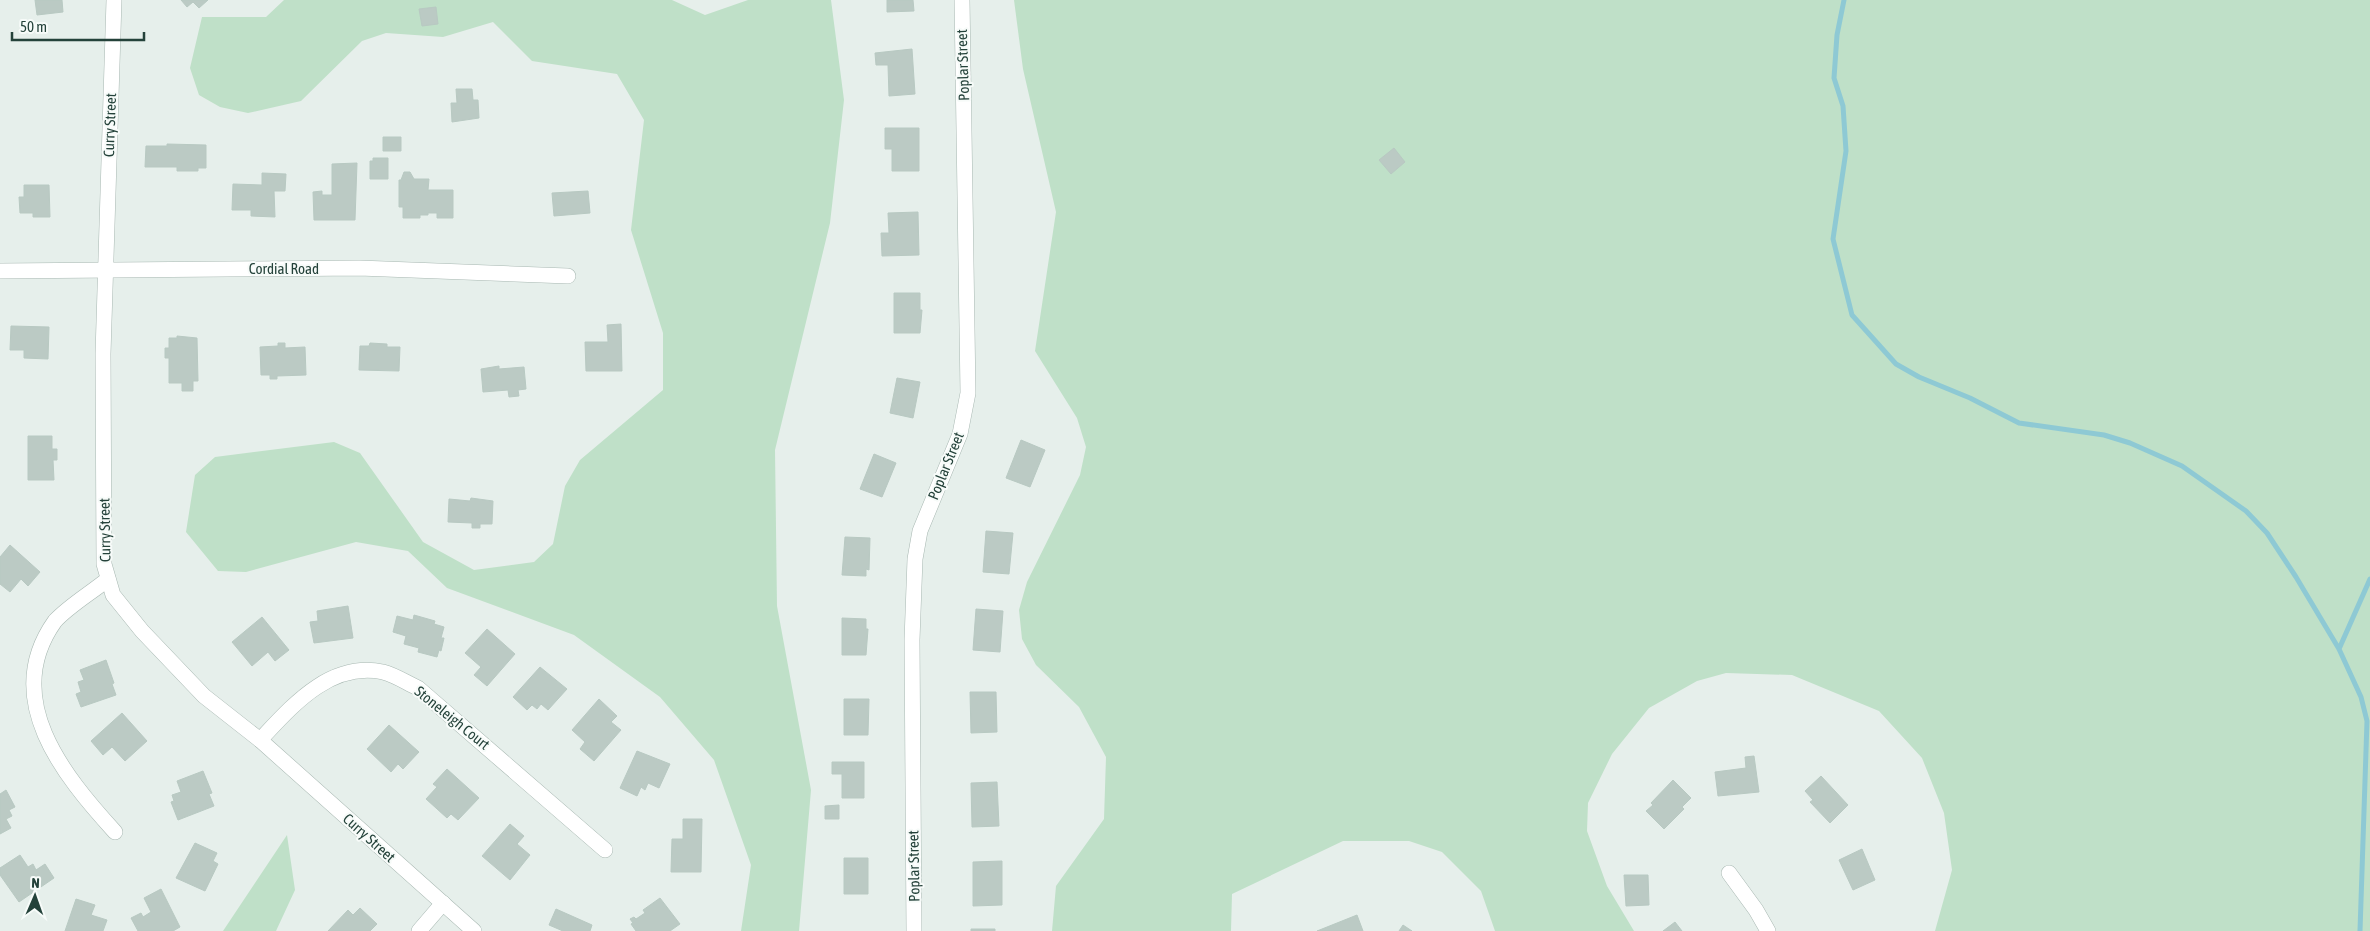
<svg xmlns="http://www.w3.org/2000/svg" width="2370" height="931" font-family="'Asap Condensed',sans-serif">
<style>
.green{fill:#bfe0c8}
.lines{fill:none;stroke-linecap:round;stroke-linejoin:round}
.stream{stroke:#8ec9d4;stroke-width:5}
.building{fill:#bbcac4;stroke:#b8c9c2}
.minor-casing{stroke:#a8b8b2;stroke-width:16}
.tertiary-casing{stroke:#a8b8b2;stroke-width:16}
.minor{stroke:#fff;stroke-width:15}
.tertiary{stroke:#fff;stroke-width:15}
.labels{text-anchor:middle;stroke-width:4;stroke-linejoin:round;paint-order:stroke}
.street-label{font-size:15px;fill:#24423a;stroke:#f7fbf9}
</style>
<rect width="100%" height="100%" fill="#e6efeb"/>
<path class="green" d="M284 0H672L705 15 748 0H831L844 100 830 223 775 450 777 606 811 790 799 931H741L751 865 714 760 660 697 574 635 447 588 408 551 356 542 246 572 218 571 186 532 195 475 215 457 334 442 360 453 423 542 474 570 534 562 553 544 565 486 580 460 663 390V333L631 230 644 120 617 74 532 61 493 22 443 37 386 33 362 41 301 101 248 113 220 107 199 95 190 68 202 17H266Z
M1014 0H2370V931H1935L1952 870 1944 813 1922 758 1879 711 1792 675 1726 673 1697 681 1649 708 1612 754 1588 803 1587 831 1607 886 1634 931H1495L1481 891 1442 852 1409 841H1343L1232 894 1231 931H1052L1056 886 1104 819 1106 757 1079 707 1036 665 1022 639 1019 610 1027 582 1080 475 1086 447 1077 418 1035 351 1056 212 1023 69Z
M287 835 295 890 276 931H223Z"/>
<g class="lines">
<path class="stream" d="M1844 0 1837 35 1834 78 1843 106 1846 151 1833 239 1852 315 1896 364 1919 377 1970 398 2019 423 2104 435 2130 443 2182 466 2246 511 2267 533 2296 577 2339 649 2361 697 2367 721 2360 931
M2339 649 2370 579"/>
</g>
<path class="building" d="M35 0H62L63 12 37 15Z
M181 0H208L199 8 193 2 187 7Z
M887 0H913L914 11 887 12Z
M436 7 438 24 422 26 419 9Z
M912 49 915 94 889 96 888 65H876L875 53Z
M456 89H472L473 100H478L479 118 452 122 451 103H457Z
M885 128H919V171H892V149H885Z
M383 137H401V151H383Z
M167 144 206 145V168H198V171H177V167H145L146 146H167Z
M1394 148 1405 162 1391 174 1379 160Z
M373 158H388V179H370V161H373Z
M357 163 355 220H314L313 192 322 191V195H332V164Z
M404 172H410L414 179H429L428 190H453V218H437V213H428V215H420V218H403V207H399V180H401Z
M262 173 286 174 285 191H274L275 217 251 216V210H232L233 184 262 185Z
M24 185H49L50 217H33V213H20L19 197H24Z
M588 191 590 213 554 216 552 193Z
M918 212 919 255 882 256 881 233H889L888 213Z
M894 293H920V310H922L920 333H894Z
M621 324 622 371H586L585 342H608L607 325Z
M11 326 49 327 48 359 24 358V350H10Z
M177 336 197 338 198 381H193V391H182V383H169V358H165V348H169V338H177Z
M278 343H285V348L305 347 306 375 277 376V379H270V375H261L260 347 278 346Z
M370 343 387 344V347H400L399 371 359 370 360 346H369Z
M499 366V369L524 367 526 389 518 390 519 396 509 397 508 390 483 392 481 369Z
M897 378 920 382 913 418 890 413Z
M28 436H52V449H57V460H53L54 480H28Z
M1021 440 1045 450 1030 487 1006 478Z
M874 454 896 463 882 497 860 489Z
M471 498 493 501 492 524H480V528H472V523L448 522 449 499 470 501Z
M986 531 1013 533 1009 574 983 572Z
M845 537 870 538 869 570 866 569V576L842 575Z
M10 545 40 572 28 586 21 579 10 592 0 584V557Z
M348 606 353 638 314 643 310 622 318 621 317 611Z
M976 609 1003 611 1000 652 973 650Z
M414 615 435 621 434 624 444 627 441 638H444L441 651 439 650 437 657 418 652 419 648 404 644 406 636 393 632 397 616 413 620Z
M262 617 289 650 275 661 268 652 252 666 232 642Z
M842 618 866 619V629H868L866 655H842Z
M487 629 515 654 487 686 474 675 481 667 465 653Z
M106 660 114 683 112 684 116 695 81 707 76 694 81 692 78 682 84 680 80 670Z
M540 667 567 689 548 710 541 704 537 709 532 705 527 710 513 697Z
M970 692H996L997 732 971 733Z
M599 699 617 716 611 722 621 730 594 761 580 749 585 742 572 730Z
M844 699H869L868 735H844Z
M122 713 147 741 125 761 112 747 103 755 91 741Z
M389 725 419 752 403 769 398 764 391 772 367 749Z
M637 751 670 764 659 788 648 783 645 790 641 787 637 796 620 788Z
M1754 756 1759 792 1718 796 1715 772 1746 768 1745 757Z
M832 762H864V798H842V774H832Z
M447 769 479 798 458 820 451 814 447 818 426 799 437 787 433 784Z
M203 771 212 793 209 794 214 806 178 820 171 802 174 801 172 795 181 792 177 781Z
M1821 776 1848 805 1830 823 1810 802 1813 800 1805 791Z
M1673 780 1691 798 1682 807 1684 809 1664 829 1646 811 1653 805 1651 803Z
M997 782 999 826 972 827 971 783Z
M6 790 15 807 9 810 12 816 6 819 11 828 0 834V794Z
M839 805V819H825V806Z
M683 819H702L701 872H671L672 839H683Z
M510 824 524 836 517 844 530 855 510 880 482 856Z
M195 843 217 853 213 861 218 864 205 891 176 878Z
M1862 849 1875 880 1853 890 1839 860Z
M20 855 28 867 33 864 36 870 45 864 54 878 19 902 0 875V868Z
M844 858H868V894H844Z
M1002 861V905L973 906V862Z
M1624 875H1648L1649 905 1626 906Z
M161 889 180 927 173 931H138L131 918 141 913 143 917 151 912 144 898Z
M660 898 680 924 670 931H636L631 924 633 923 630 919 634 917 636 919 645 913 643 910Z
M76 899 95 905 91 915 107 920 103 931H65Z
M360 908 377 924 370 931H328L348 910 353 915Z
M556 909 592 925 590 931H563L549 925Z
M1357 915 1363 931H1317Z
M1675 922 1682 931H1663Z
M1403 925 1412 931H1399Z
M971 929H995V931H971Z"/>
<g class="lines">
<g class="minor-casing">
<path id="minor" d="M0 271 359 268 568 276
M108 579C91 593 70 605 55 621 0 698 63 775 115 832
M260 740C292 706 330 661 383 672 395 675 407 683 418 688L605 850
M1729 873 1756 910 1768 931
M419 931 443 903
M914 931 912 640 915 559 920 531 960 434 968 393 962 0"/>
</g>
<g class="tertiary-casing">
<path id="tertiary" d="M114 0 103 354 104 564 113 595 142 631 204 696 260 740 474 931"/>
</g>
<use href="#minor" class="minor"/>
<use href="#tertiary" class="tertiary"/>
</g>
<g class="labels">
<g class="street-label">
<text transform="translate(963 65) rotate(-92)" y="5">Poplar Street</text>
<text transform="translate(110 125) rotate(-88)" y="5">Curry Street</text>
<text x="284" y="274">Cordial Road</text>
<text transform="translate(946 466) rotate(-68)" y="5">Poplar Street</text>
<text transform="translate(105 530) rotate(-91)" y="5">Curry Street</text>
<text transform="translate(452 718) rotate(39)" y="5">Stoneleigh Court</text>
<text transform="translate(369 838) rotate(42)" y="5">Curry Street</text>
<text transform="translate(914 866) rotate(-91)" y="5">Poplar Street</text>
</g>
</g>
<g transform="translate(35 896) rotate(2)" stroke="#f7fbf9" stroke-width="4" paint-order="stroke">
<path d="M0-4L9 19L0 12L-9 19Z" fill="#24423a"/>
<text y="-8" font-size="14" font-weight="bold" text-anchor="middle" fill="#24423a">N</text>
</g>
<path d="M12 32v8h132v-8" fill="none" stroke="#24423a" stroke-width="2.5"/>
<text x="20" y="32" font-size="15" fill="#24423a" stroke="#f7fbf9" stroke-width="4" paint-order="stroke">50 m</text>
</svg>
